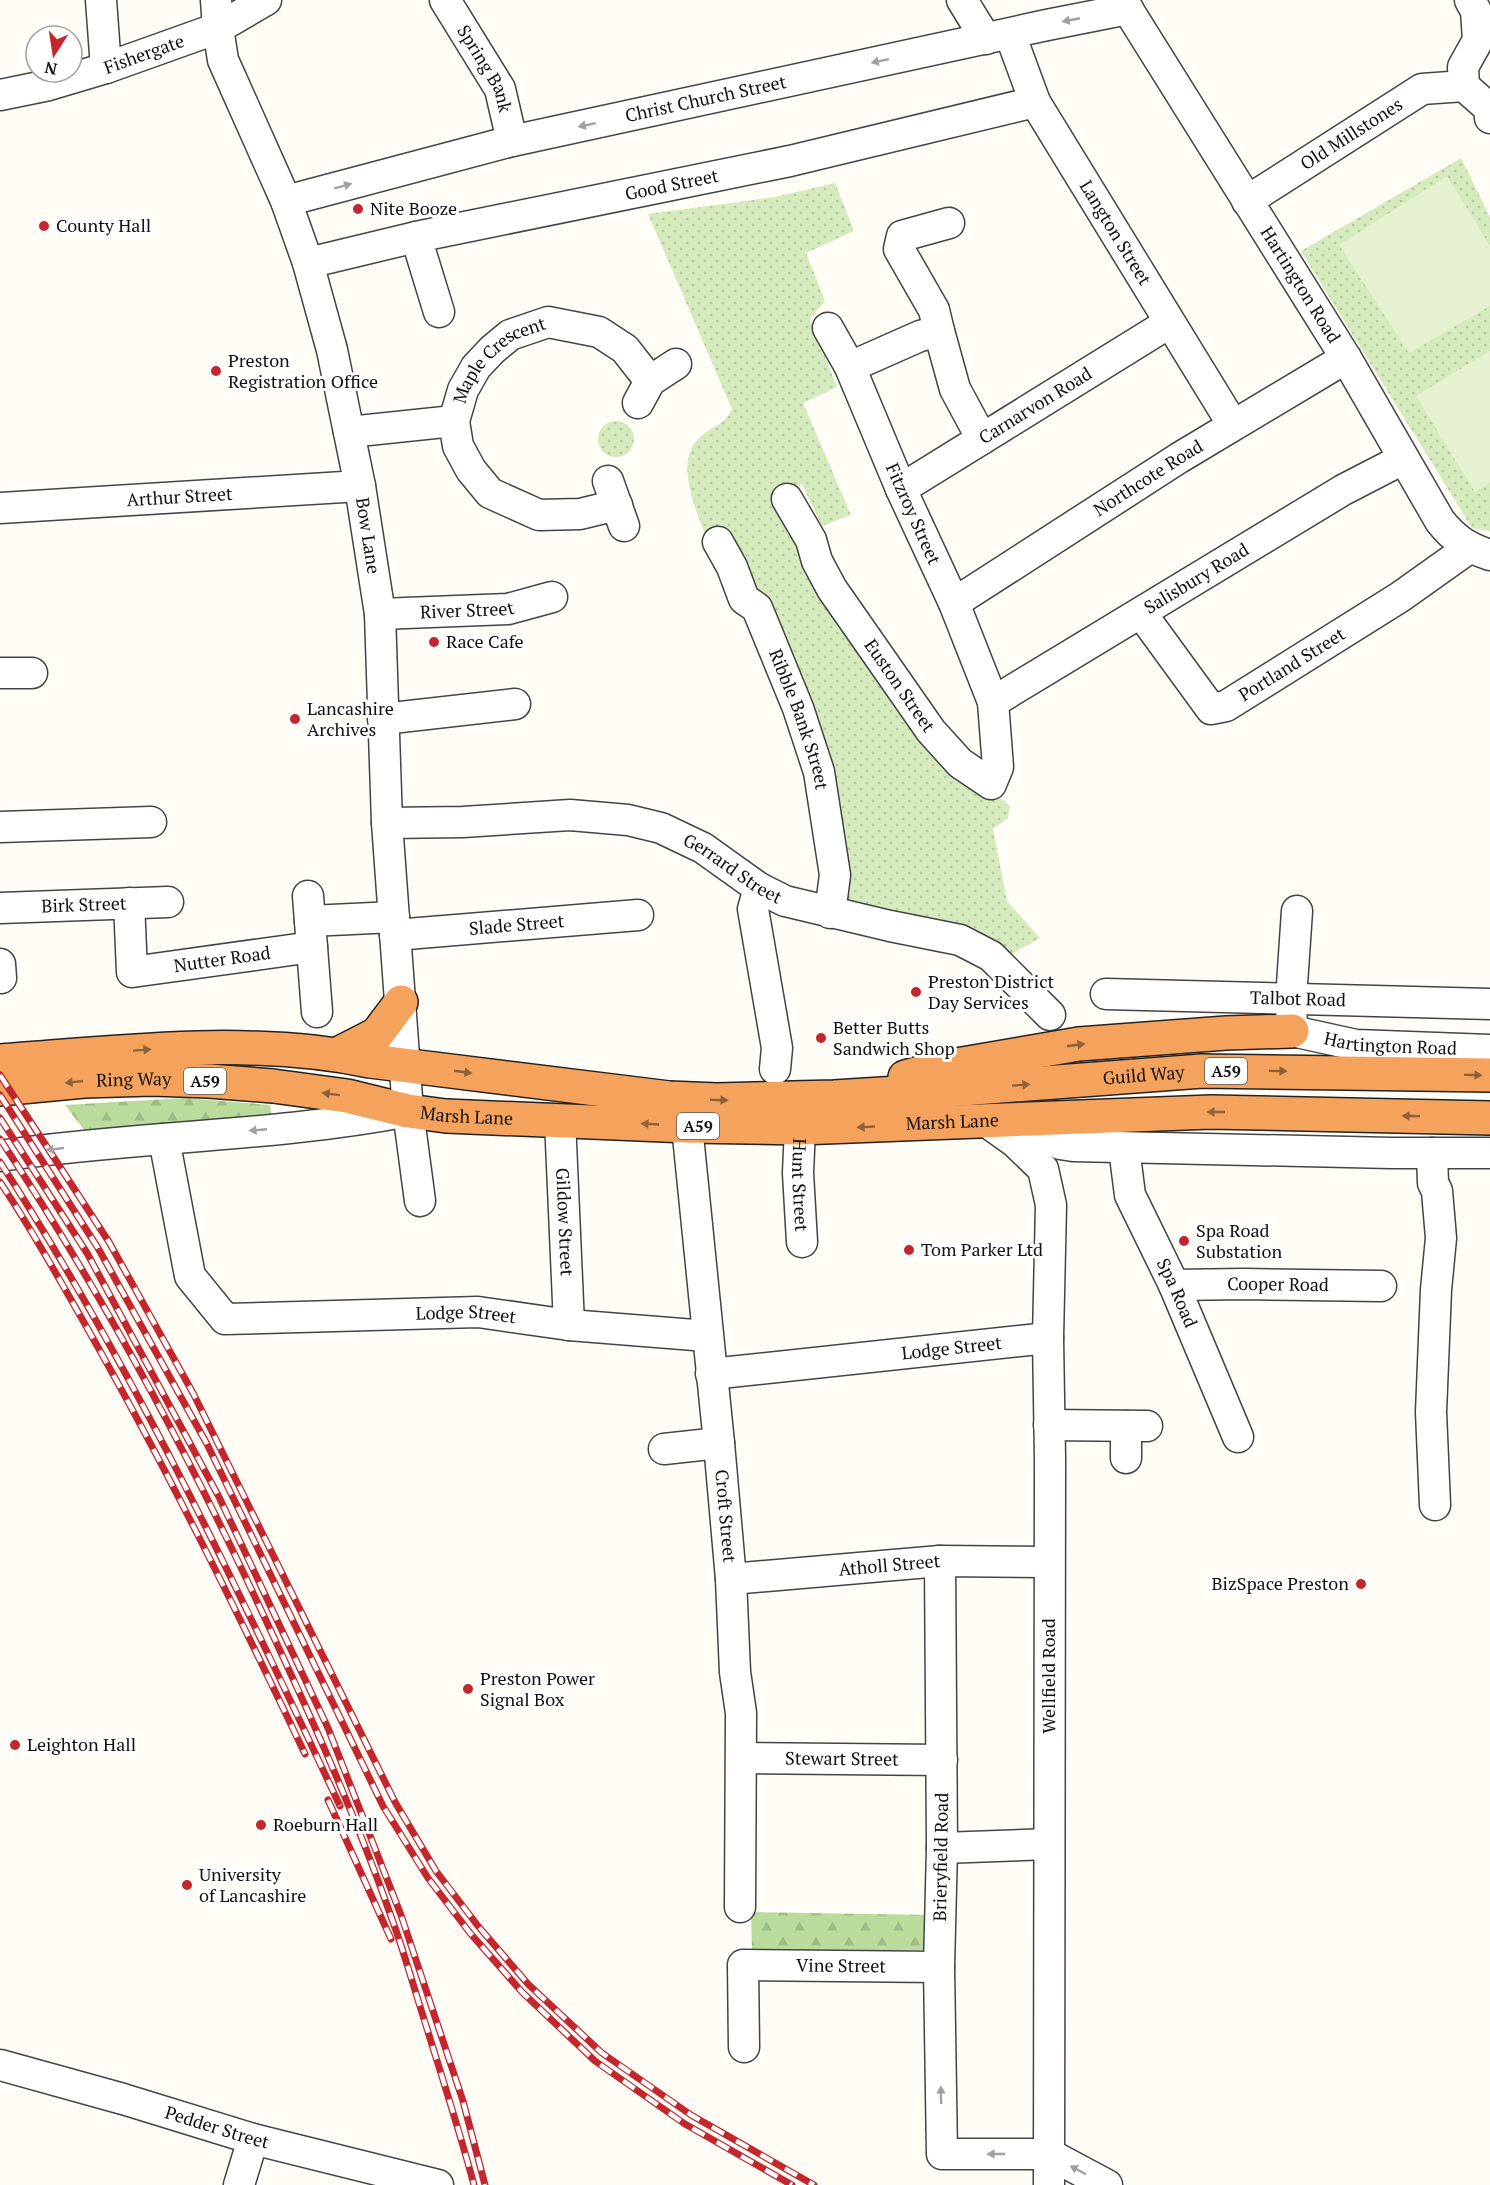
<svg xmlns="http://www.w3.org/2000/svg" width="1490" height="2185" font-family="'PT Serif',serif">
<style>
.forest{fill:url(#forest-firs)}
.park{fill:url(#park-dots)}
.pitch{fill:#e6f2cf}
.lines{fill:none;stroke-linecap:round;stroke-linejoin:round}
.minor-casing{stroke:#444;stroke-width:33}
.highway-casing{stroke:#222;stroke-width:36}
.minor{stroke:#fff;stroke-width:30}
.highway{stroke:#f5a25d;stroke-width:33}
.rail-casing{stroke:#c4262e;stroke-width:7}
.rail{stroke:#fff;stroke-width:4.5;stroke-dasharray:14;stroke-linecap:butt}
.oneway{fill:#a0a0a0}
.oneway2{fill:#8e613b}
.poi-dot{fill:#c4262e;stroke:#fff;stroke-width:2}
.labels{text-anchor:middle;stroke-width:6;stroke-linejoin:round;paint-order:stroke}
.shield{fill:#fff;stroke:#585858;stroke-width:1.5}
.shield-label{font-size:16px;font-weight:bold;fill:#111}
.street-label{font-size:18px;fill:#111;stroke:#fff}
.poi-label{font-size:18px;fill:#111;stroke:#fff;text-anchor:start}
</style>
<defs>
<pattern id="forest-firs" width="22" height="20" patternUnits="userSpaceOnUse" patternTransform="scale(1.5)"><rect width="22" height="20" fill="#b9dc9c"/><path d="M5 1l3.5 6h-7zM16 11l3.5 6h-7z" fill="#9ebc85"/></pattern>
<pattern id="park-dots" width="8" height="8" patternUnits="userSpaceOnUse" patternTransform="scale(1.5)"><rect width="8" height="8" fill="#d5ebbd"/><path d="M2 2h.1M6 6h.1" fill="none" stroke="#b6c8a1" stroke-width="1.8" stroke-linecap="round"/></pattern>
</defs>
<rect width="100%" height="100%" fill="#fffdf5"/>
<path class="forest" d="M185 1098 270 1105 272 1118 85 1131 65 1105Z
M751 1912 933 1915 934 1950H752Z"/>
<path class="park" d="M1461 158 1490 217V531L1472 528 1301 251Z
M835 183 854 231 806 253 825 301 810 319 837 387 803 403 851 515 822 526 802 484 773 497 783 524 791 519 987 787 1010 806 1008 818 993 829 1007 901 1040 938 1003 959 836 910 840 876 728 548 730 529 706 537C697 512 674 462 698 439 710 426 724 427 732 409L648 214 775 197Z
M598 439a18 18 0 1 1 36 0a18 18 0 1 1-36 0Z"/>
<path class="pitch" d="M1447 176 1490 246V306L1409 353 1339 245Z
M1490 351V483L1475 492 1416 396Z"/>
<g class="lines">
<g class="minor-casing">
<g id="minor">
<path d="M101 0 106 68"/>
<path id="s1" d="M216 0 218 28 223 60 286 201 308 263 332 350 360 486 380 614 387 823 408 1111 420 1201"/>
<path id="s2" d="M445 0 500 89 512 141"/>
<path d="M962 0 986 39"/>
<path id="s3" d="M1122 0 1346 358 1440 521C1454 539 1468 548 1490 555"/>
<path id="s4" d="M1010 34 1035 102 1233 425"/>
<path d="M1464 86 1463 67 1478 40 1476 11 1470 0"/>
<path id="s5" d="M0 95 49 85 106 68 218 28 266 0"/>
<path id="s6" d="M286 201 512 141 1047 25 1128 9"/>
<path id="s7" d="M1247 201 1422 89 1464 86 1489 108 1490 118"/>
<path d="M416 237 439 312"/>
<path id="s8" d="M308 263 416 237 790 161 1035 102"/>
<path d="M939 331 934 310 899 249 902 236 949 223"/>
<path d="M850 367 920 336 939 331 955 389 982 439"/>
<path d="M638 403 650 381 676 364"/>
<path d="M349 432 454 421"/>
<path d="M608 481 624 526"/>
<path id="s9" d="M901 489 1169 323"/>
<path id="s10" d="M787 499 811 540 817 561 832 589 931 731 960 763 991 784 998 767 993 702 954 603 901 489 850 367 828 328"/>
<path id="s11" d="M617 505 580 514 539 515 490 493 471 470 458 446 454 421 463 390 476 367 492 350 510 335 548 322 599 332 625 349 650 381"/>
<path id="s12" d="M0 508 360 486"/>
<path id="s13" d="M718 542 732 567 744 599 757 608 798 708 819 772 835 875 830 913"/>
<path id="s14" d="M954 603 1179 458 1346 358"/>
<path id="s15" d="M1141 613 1211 709 1226 706 1400 597 1469 548"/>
<path id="s16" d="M380 614 508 609 552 597"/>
<path d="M0 673H32"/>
<path id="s17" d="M993 702 1343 490 1403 459"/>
<path d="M383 719 515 704"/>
<path id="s18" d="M387 823 463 822 570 815 628 820 661 828 703 848 759 888 785 901 890 926 960 940 991 956 1050 1015"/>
<path d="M0 827 151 822"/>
<path d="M759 888 753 909 777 1048 775 1069"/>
<path d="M308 896 317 1012"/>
<path id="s19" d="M129 903 132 972 312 947"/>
<path id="s20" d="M0 908 168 902"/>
<path id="s21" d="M1297 911 1291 999 1292 1031 1356 1045 1490 1050"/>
<path d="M310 921 394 917"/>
<path id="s22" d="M395 935 638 915"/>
<path d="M0 964 1 978"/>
<path id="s23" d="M1106 994 1490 1004"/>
<path id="s24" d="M560 1120 569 1325"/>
<path d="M1015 1120 1060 1144 1073 1146 1391 1153H1490"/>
<path d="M987 1122 1015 1142 1043 1169 1051 1205 1048 1338 1050 1459 1049 2185"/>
<path id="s25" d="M687 1126 719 1443 731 1579 735 1672 741 1713 740 1907"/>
<path id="s26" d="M800 1128 798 1173 802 1242"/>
<path id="s27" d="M164 1139 190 1276 225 1319 478 1312 569 1325 707 1336"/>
<path id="s28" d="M1124 1148 1130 1195 1174 1285 1238 1437"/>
<path d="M1432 1153 1433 1183 1437 1191 1441 1238 1436 1290 1431 1412 1435 1505"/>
<path d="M0 1156C135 1136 274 1137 408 1111"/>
<path id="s29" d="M1174 1285 1244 1284 1381 1286"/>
<path id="s30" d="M711 1374 1048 1338"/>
<path d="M1049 1425 1147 1426"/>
<path d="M664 1449 719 1443"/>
<path d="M1126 1458V1426"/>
<path d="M940 1561 942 1848 939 1967 942 2154H1049L1107 2185"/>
<path id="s31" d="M731 1579 940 1561 1049 1562"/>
<path id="s32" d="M742 1758 942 1760"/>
<path d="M942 1848 1049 1844"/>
<path id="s33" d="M744 2047 743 1965 939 1967"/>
<path id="s34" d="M0 2065 123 2099 253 2139 438 2185"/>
<path d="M239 2185 253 2139"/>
</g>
</g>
<g class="highway-casing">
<g id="highway">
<path d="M338 1054 377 1034 401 1002"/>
<path id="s35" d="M0 1061C122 1052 249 1036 370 1061L669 1098 717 1100 834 1097 962 1089 1202 1071 1490 1075"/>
<path d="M905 1077 933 1069 1079 1044 1226 1033 1292 1031"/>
<path id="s36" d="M0 1089 84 1081 152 1079 209 1081 273 1086 347 1096 408 1111 446 1116 687 1126 800 1128 1211 1112 1490 1118"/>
</g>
</g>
<use href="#minor" class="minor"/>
<use href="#highway" class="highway"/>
<g class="rail-casing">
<path id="rail" d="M0 1075 109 1242 193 1393 395 1802 436 1871 478 1926 528 1984 602 2053 691 2115 814 2185
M0 1095 98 1248 207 1444 383 1806 428 1878 470 1933 522 1992 595 2061 685 2124 792 2185
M0 1118 87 1253 219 1497 328 1728 401 1915 463 2101 485 2185
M0 1139C93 1279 174 1427 246 1578 299 1690 351 1802 392 1919 404 1952 413 1985 424 2019 441 2074 459 2129 474 2185
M0 1162C132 1366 237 1586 340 1806
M0 1182C31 1228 58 1277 86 1326 165 1465 236 1609 305 1754
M328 1800 391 1939"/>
</g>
<use href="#rail" class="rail"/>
</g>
<defs><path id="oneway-solid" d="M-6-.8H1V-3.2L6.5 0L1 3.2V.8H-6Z" transform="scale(1.5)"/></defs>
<g class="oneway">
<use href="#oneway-solid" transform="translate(1071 20) rotate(169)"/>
<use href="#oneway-solid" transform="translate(880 61) rotate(168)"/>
<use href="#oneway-solid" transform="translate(587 125) rotate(168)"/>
<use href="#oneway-solid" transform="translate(343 186) rotate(-15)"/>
<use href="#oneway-solid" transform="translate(258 1130) rotate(175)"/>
<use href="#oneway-solid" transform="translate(55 1149) rotate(174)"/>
<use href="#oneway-solid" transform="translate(941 2095) rotate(-91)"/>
<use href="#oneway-solid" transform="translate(996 2154) rotate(-180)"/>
<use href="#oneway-solid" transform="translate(1078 2170) rotate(-152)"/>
</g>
<g class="oneway2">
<use href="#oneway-solid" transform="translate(1076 1045) rotate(-8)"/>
<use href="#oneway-solid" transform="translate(142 1050) rotate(-4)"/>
<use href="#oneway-solid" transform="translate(1278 1071) rotate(1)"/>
<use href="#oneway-solid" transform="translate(463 1072) rotate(8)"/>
<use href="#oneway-solid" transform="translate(1473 1075) rotate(1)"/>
<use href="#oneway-solid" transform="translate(74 1082) rotate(174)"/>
<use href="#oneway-solid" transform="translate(1021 1085) rotate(-4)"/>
<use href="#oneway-solid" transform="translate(331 1094) rotate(-173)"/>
<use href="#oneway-solid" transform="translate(719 1100) rotate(1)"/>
<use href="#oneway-solid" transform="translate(1216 1112) rotate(-180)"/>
<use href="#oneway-solid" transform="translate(1411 1116) rotate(-179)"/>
<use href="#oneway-solid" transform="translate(650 1124) rotate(-177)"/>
<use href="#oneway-solid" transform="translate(866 1127) rotate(177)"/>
</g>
<g class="poi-dot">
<circle cx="358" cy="209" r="6"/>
<circle cx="44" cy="226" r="6"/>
<circle cx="216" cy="371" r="6"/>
<circle cx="434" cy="642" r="6"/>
<circle cx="295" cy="719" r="6"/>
<circle cx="916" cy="992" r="6"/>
<circle cx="821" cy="1038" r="6"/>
<circle cx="1184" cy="1241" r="6"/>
<circle cx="909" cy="1250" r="6"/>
<circle cx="1361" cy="1584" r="6"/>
<circle cx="468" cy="1689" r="6"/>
<circle cx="15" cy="1745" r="6"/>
<circle cx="261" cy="1825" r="6"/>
<circle cx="187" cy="1885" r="6"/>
</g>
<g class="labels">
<g class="shield">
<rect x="1205" y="1058" width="42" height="26" rx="4.5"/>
<rect x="184" y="1068" width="42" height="26" rx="4.5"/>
<rect x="677" y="1113" width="42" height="26" rx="4.5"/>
</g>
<g class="shield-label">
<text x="1226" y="1077">A59</text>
<text x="205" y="1087">A59</text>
<text x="698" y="1132">A59</text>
</g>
<g class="street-label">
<text dy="6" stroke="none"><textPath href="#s5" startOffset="150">Fishergate</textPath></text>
<text dy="6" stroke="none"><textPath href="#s2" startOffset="80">Spring Bank</textPath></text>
<text dy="6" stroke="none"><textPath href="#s6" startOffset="432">Christ Church Street</textPath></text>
<text dy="6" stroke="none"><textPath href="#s7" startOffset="124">Old Millstones</textPath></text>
<text dy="6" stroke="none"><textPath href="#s8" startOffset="372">Good Street</textPath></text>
<text dy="6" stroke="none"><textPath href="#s4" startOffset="226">Langton Street</textPath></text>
<text dy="6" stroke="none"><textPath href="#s3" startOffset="336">Hartington Road</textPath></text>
<text dy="6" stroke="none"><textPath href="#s11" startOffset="296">Maple Crescent</textPath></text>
<text dy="6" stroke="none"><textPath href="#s9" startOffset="158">Carnarvon Road</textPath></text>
<text dy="6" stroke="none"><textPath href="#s14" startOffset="231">Northcote Road</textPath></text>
<text dy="6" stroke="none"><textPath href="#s12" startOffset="180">Arthur Street</textPath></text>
<text transform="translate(913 514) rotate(66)" y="6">Fitzroy Street</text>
<text dy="6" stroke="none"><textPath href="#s1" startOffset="560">Bow Lane</textPath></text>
<text dy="6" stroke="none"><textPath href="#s17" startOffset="238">Salisbury Road</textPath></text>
<text dy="6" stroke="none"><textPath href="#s16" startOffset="87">River Street</textPath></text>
<text dy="6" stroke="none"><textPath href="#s15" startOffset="212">Portland Street</textPath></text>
<text dy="6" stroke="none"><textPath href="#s10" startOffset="219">Euston Street</textPath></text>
<text dy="6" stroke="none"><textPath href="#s13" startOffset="198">Ribble Bank Street</textPath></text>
<text dy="6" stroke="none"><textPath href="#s18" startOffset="358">Gerrard Street</textPath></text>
<text dy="6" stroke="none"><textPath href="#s20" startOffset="84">Birk Street</textPath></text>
<text dy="6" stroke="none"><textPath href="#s22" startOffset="122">Slade Street</textPath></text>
<text dy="6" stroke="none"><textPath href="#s19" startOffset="160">Nutter Road</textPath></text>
<text dy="6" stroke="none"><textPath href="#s23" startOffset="192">Talbot Road</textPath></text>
<text dy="6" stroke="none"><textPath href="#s21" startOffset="220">Hartington Road</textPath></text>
<text dy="6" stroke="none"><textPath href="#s35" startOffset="1148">Guild Way</textPath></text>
<text dy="6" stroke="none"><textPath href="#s36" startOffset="134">Ring Way</textPath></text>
<text dy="6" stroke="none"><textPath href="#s36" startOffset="470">Marsh Lane</textPath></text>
<text dy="6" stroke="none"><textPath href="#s36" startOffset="956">Marsh Lane</textPath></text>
<text dy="6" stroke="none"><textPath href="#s26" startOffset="57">Hunt Street</textPath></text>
<text dy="6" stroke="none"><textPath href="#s24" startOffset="102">Gildow Street</textPath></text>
<text dy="6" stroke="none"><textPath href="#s29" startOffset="104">Cooper Road</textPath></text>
<text dy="6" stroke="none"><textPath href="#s28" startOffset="156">Spa Road</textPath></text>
<text dy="6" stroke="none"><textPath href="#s27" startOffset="436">Lodge Street</textPath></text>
<text dy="6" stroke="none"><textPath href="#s30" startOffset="242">Lodge Street</textPath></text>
<text dy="6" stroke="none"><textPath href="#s25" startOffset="392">Croft Street</textPath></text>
<text dy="6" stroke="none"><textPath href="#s31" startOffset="159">Atholl Street</textPath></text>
<text transform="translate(1049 1676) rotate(-90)" y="6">Wellfield Road</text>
<text dy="6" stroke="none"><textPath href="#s32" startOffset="100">Stewart Street</textPath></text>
<text transform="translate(941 1857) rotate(-89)" y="6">Brieryfield Road</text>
<text dy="6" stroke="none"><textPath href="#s33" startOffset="180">Vine Street</textPath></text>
<text dy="6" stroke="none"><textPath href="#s34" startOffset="226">Pedder Street</textPath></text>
</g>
<g class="poi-label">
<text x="370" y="215">Nite Booze</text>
<text x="56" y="232">County Hall</text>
<text x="228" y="367">Preston<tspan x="228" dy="21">Registration Office</tspan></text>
<text x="446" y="648">Race Cafe</text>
<text x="307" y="715">Lancashire<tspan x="307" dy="21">Archives</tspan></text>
<text x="928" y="988">Preston District<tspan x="928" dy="21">Day Services</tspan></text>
<text x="833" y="1034">Better Butts<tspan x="833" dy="21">Sandwich Shop</tspan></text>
<text x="1196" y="1237">Spa Road<tspan x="1196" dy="21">Substation</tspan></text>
<text x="921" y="1256">Tom Parker Ltd</text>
<text x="1349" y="1590" text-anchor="end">BizSpace Preston</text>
<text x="480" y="1685">Preston Power<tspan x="480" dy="21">Signal Box</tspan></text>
<text x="27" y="1751">Leighton Hall</text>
<text x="273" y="1831">Roeburn Hall</text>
<text x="199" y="1881">University<tspan x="199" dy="21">of Lancashire</tspan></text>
</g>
</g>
<g transform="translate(54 54) rotate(192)"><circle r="28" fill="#ffffff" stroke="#a0a0a0" stroke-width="1.5"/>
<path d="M0-4.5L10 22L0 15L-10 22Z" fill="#c4262e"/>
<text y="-9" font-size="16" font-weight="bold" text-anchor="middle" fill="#111111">N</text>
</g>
</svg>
